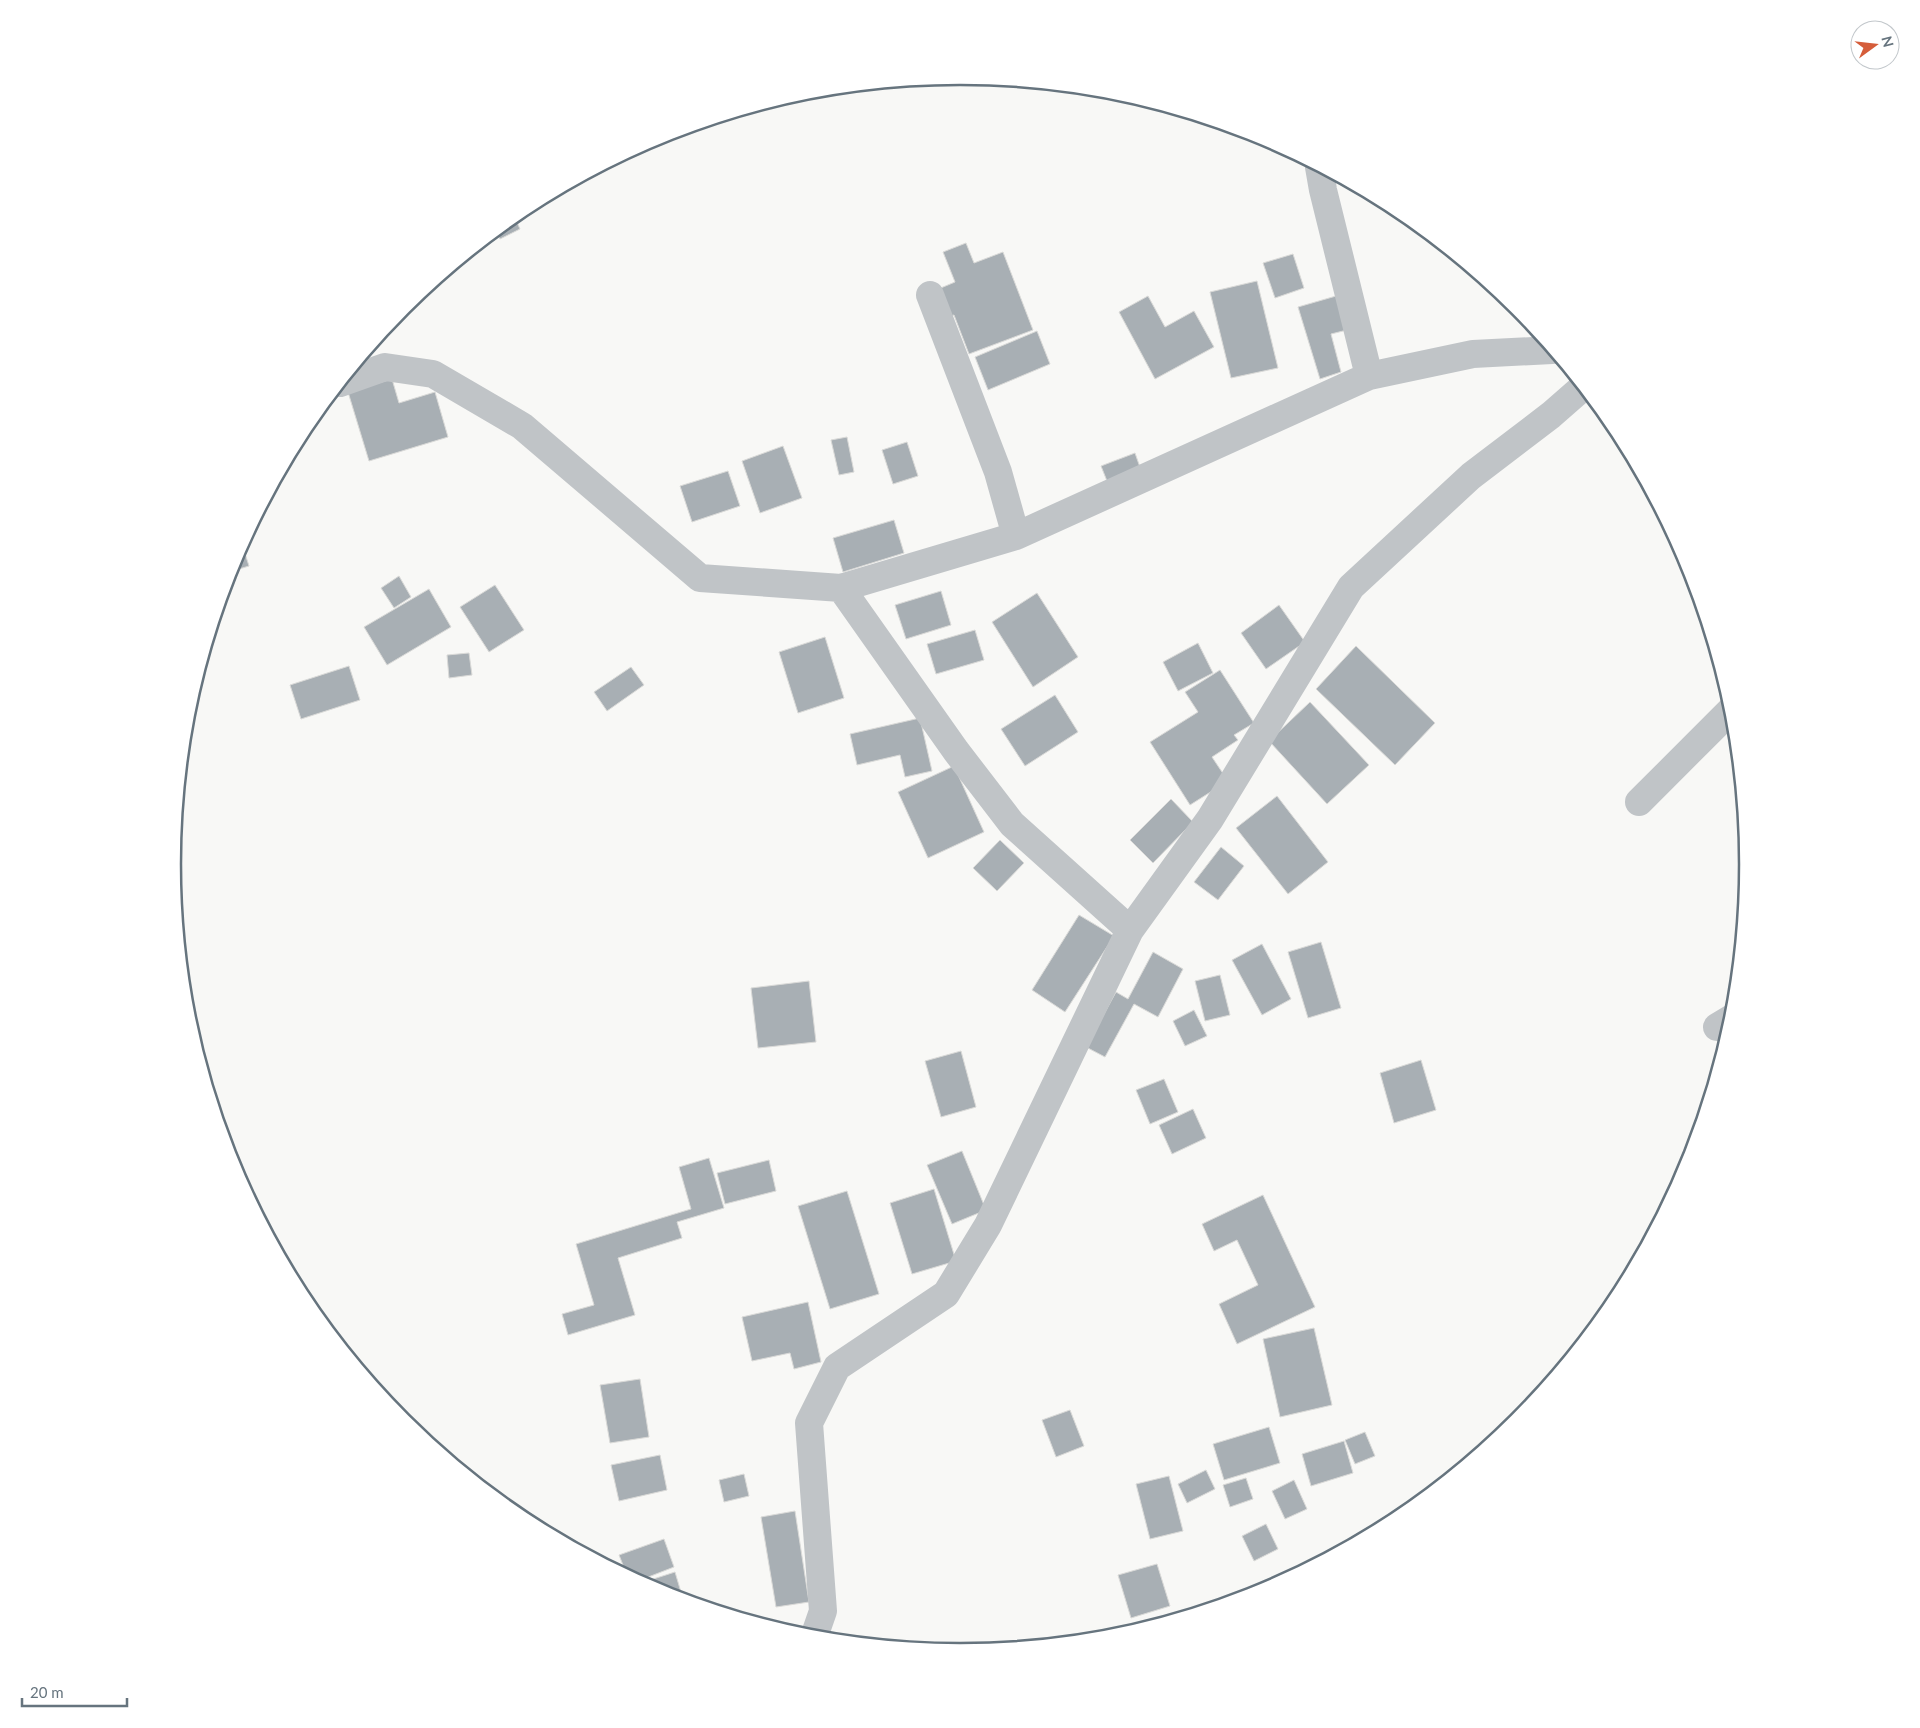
<svg xmlns="http://www.w3.org/2000/svg" width="1920" height="1728" font-family="Lato,sans-serif">
<style>
.building{fill:#a8afb4;stroke:#dadad8}
.lines{fill:none;stroke-linecap:round;stroke-linejoin:round}
.minor{stroke:#c0c4c7;stroke-width:28}
.rim{fill:none;stroke:#66747e;stroke-width:2.5}
</style>
<rect width="100%" height="100%" fill="#f8f8f6"/>
<path class="building" d="M514 216 520 229 500 239 496 231Z
M966 243 974 263 1003 252 1033 330 969 354 954 315 947 317 936 290 955 282 943 252Z
M1293 254 1304 288 1275 298 1263 263Z
M1257 281 1278 368 1231 378 1210 292Z
M1343 294 1351 329 1331 334 1341 372 1320 379 1298 307Z
M1148 296 1165 327 1194 311 1214 347 1155 379 1119 312Z
M1037 331 1050 364 988 390 975 357Z
M392 379 399 403 435 392 448 437 369 461 348 392Z
M847 437 854 472 839 475 831 440Z
M907 442 918 476 893 484 882 450Z
M783 446 802 498 760 513 742 461Z
M1135 453 1142 473 1109 486 1101 466Z
M728 471 740 506 692 522 680 486Z
M894 520 904 553 843 572 833 538Z
M242 544 249 566 229 572 232 562Z
M399 576 411 597 394 608 381 588Z
M495 585 524 630 489 652 460 607Z
M429 589 451 627 387 665 364 627Z
M941 591 951 625 906 639 895 605Z
M1037 593 1078 657 1033 687 992 622Z
M1279 605 1305 642 1266 669 1241 633Z
M975 630 984 660 936 674 927 644Z
M825 637 844 698 798 713 779 652Z
M1198 643 1213 673 1178 691 1163 662Z
M1356 646 1435 723 1395 765 1316 689Z
M469 653 472 675 449 678 447 655Z
M349 666 360 700 301 719 290 685Z
M631 667 644 685 607 711 594 692Z
M1220 670 1254 723 1234 735 1238 740 1212 757 1228 781 1190 805 1150 742 1198 712 1185 692Z
M1055 695 1078 732 1025 766 1001 729Z
M1310 702 1369 765 1327 804 1269 741Z
M920 718 932 771 905 777 900 755 857 765 850 734Z
M954 766 984 832 928 858 898 792Z
M1277 796 1328 862 1288 894 1236 828Z
M1171 799 1193 822 1153 863 1130 840Z
M1000 840 1024 863 997 891 973 868Z
M1221 847 1244 866 1218 900 1194 882Z
M1079 915 1114 936 1065 1012 1032 990Z
M1321 942 1341 1008 1308 1018 1288 952Z
M1262 944 1291 999 1262 1015 1232 960Z
M1153 952 1183 969 1158 1017 1134 1004 1105 1057 1086 1047 1116 992 1128 999Z
M1220 975 1230 1015 1205 1021 1195 981Z
M809 981 816 1042 758 1048 751 988Z
M1194 1010 1207 1036 1185 1046 1173 1021Z
M961 1051 976 1107 941 1117 925 1061Z
M1421 1060 1436 1110 1394 1123 1380 1073Z
M1164 1079 1178 1112 1150 1124 1136 1090Z
M1193 1109 1206 1138 1172 1154 1159 1125Z
M962 1151 986 1210 952 1224 927 1165Z
M709 1158 724 1208 677 1222 682 1238 618 1258 635 1315 568 1335 562 1314 594 1305 576 1244 691 1209 679 1167Z
M769 1160 776 1191 725 1204 717 1173Z
M934 1189 956 1261 912 1274 890 1203Z
M847 1191 879 1294 830 1309 798 1206Z
M1263 1195 1315 1307 1237 1344 1219 1304 1258 1285 1237 1240 1214 1251 1202 1224Z
M808 1302 821 1362 794 1369 790 1353 752 1361 742 1317Z
M1314 1328 1332 1405 1280 1417 1263 1339Z
M640 1379 649 1437 610 1443 600 1385Z
M1070 1410 1084 1446 1056 1457 1042 1420Z
M1269 1427 1280 1463 1224 1480 1213 1444Z
M1365 1432 1375 1456 1355 1464 1345 1440Z
M1344 1441 1353 1473 1311 1486 1302 1454Z
M660 1455 667 1490 619 1501 611 1465Z
M1206 1470 1215 1489 1187 1503 1178 1484Z
M744 1474 749 1496 724 1502 719 1480Z
M1169 1476 1183 1531 1150 1539 1136 1484Z
M1246 1478 1253 1499 1230 1507 1223 1485Z
M1294 1480 1307 1509 1285 1519 1272 1491Z
M795 1511 809 1602 776 1607 761 1517Z
M1266 1524 1278 1549 1254 1561 1242 1536Z
M664 1539 674 1567 638 1581 627 1575 619 1555Z
M1157 1564 1170 1606 1131 1618 1118 1575Z
M675 1572 683 1599 658 1592 641 1583Z"/>
<g class="lines">
<path class="minor" d="M1319 167 1323 190 1369 376
M930 295 998 472 1016 536
M340 383 385 367 433 374 522 426 700 578 841 588 1016 536 1369 376 1473 354 1552 350
M841 588 956 751 1012 824 1130 930
M1639 802 1732 709
M1717 1027 1732 1018
M814 1637 823 1611 809 1423 837 1367 946 1294 988 1225 1130 930 1210 819 1351 587 1471 476 1551 415 1583 387"/>
</g>
<path d="M0 0H1920V1728H0ZM181 864a779 779 0 1 1 1558 0a779 779 0 1 1-1558 0Z" fill="#fff" fill-rule="evenodd"/>
<path class="rim" d="M181 864a779 779 0 1 1 1558 0a779 779 0 1 1-1558 0Z"/>
<g transform="translate(1875 45) rotate(75)"><circle r="24" fill="#ffffff" stroke="#c2c7cb"/>
<path d="M0-4L9 19L0 12L-9 19Z" fill="#d55d3a"/>
<text y="-8" font-size="14" font-weight="bold" text-anchor="middle" fill="#66747e">N</text>
</g>
<path d="M22 1698v8h105v-8" fill="none" stroke="#66747e" stroke-width="2.5"/>
<text x="30" y="1698" font-size="15" fill="#66747e" stroke="#ffffff" stroke-width="4" paint-order="stroke">20 m</text>
</svg>
